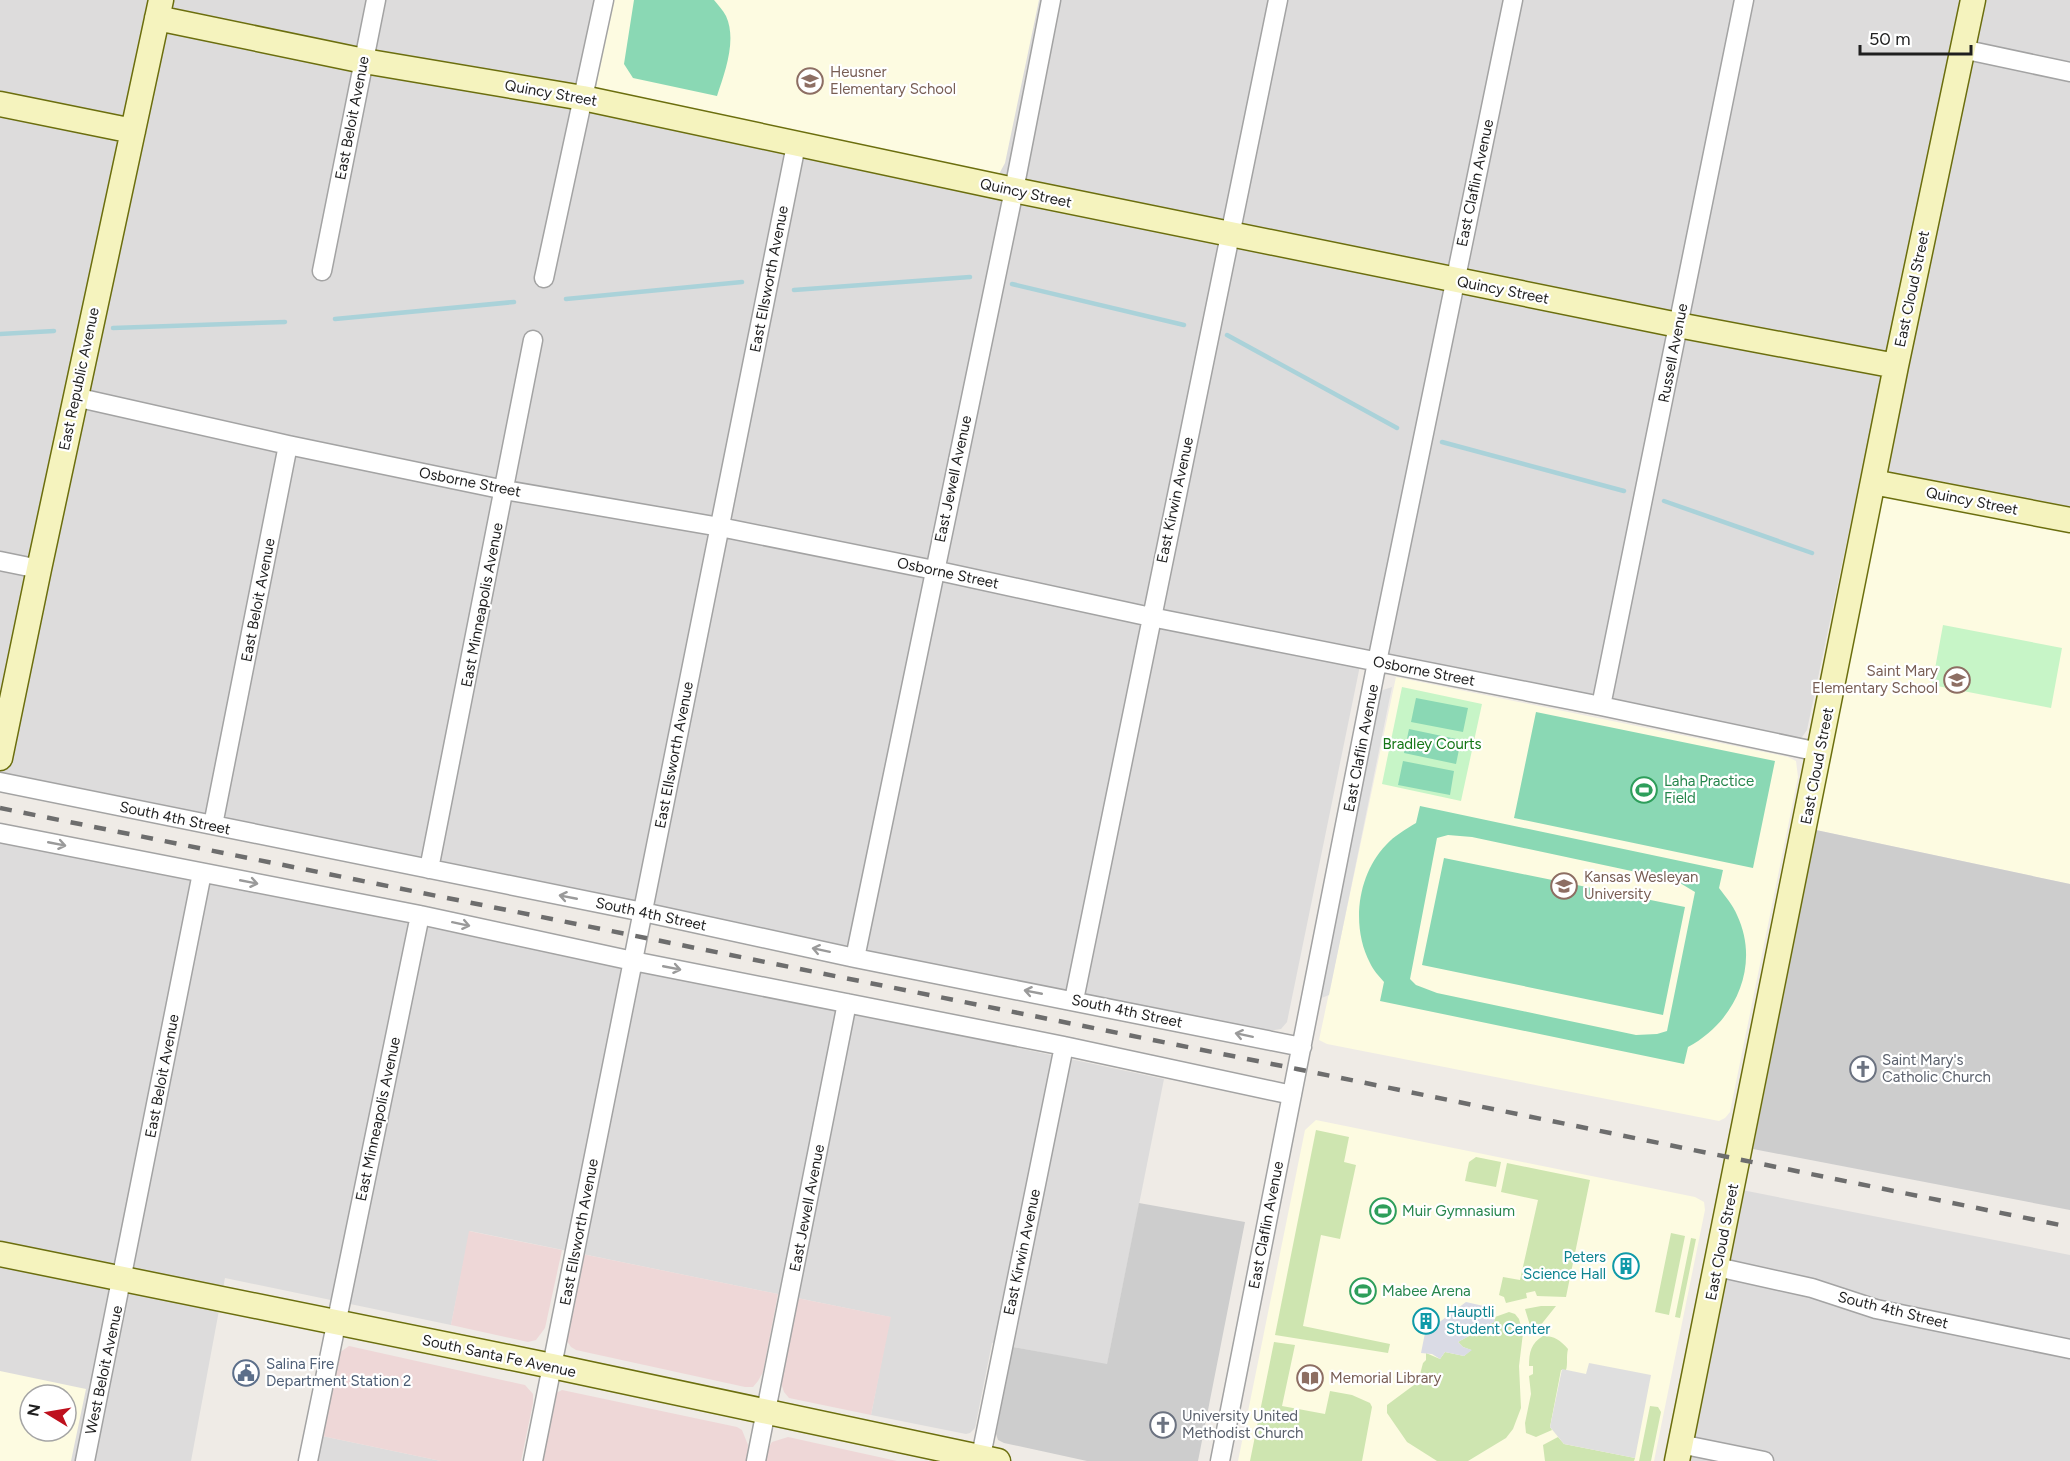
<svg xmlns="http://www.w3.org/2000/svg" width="2070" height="1461" font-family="Figtree,sans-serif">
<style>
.residential{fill:#dddcdc;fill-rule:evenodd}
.commercial{fill:#eed7d7}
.education{fill:#fdfbe1;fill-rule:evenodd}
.religious{fill:#cdcdcd}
.grass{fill:#cee5b0}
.park{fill:#c7f5c7}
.pitch{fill:#8ad8b4;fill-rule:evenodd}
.parking{fill:#dfdfdf}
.plaza{fill:#dadbe5}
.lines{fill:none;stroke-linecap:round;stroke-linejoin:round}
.stream{stroke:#aad2d9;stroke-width:4.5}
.street-casing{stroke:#a3a3a3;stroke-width:21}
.secondary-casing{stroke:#6b6e0e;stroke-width:27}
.street{stroke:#fff;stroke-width:18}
.secondary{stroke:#f5f3be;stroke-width:24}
.rail{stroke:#6d6d6d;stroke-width:4.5;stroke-dasharray:12 12;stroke-linecap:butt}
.oneway{stroke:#9a9a9a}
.labels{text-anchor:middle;stroke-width:4.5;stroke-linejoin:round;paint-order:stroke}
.education-label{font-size:15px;fill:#785e54;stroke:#fff;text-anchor:start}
.street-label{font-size:15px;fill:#1f1f1f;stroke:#fff}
.park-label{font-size:15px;fill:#147615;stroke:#fff}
.leisure-label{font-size:15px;fill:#27864d;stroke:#fff;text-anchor:start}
.worship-label{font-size:15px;fill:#5b616d;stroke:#fff;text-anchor:start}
.culture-label{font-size:15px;fill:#0d838f;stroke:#fff;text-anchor:end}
.service-label{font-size:15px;fill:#4e5e75;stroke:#fff;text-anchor:start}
</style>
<rect width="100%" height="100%" fill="#efebe6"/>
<path class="residential" d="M0 0H2070V509L1862 469 1807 730 1802 737 1795 739 1363 651 1287 1022 1281 1029 1269 1031 0 786Z
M0 831 1164 1079 1107 1365 992 1343 975 1428 970 1433 966 1434 871 1415 890 1317 470 1231 451 1325 225 1278 191 1461H0ZM30 1395H66V1431H30Z
M1742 1190 2070 1255V1461H1688Z
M322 1436 441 1461H317Z"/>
<path class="commercial" d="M469 1231 562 1250 545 1328 536 1340 528 1342 451 1325Z
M582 1254 778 1294 763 1372 758 1381 753 1387H745L576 1350 571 1347 567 1341 565 1333Z
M797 1298 891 1317 871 1415 789 1398 784 1392 781 1383 782 1372Z
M349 1346 525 1385 533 1394V1403L521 1461H441L322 1436 339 1353Z
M562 1390 737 1427 742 1430 748 1445 747 1461H538L552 1398 556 1393Z
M788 1437 897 1461H763L765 1453 772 1442Z"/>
<path class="education" d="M614 0H1039L1005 163 999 174H989L602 93 596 88 598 74Z
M1884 494 2070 530V884L1816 830 1880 500Z
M1396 677 1788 757 1796 761 1798 777 1730 1112 1725 1118 1719 1121 1327 1044 1319 1040Z
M1316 1120 1695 1197 1704 1202 1705 1210 1654 1461H1238L1305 1130Z
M0 1371 86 1389 71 1461H0ZM30 1395H66V1431H30Z"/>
<path class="religious" d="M1816 830 2070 884V1210L1753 1149Z
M1139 1203 1245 1222 1198 1461H1087L1004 1443 998 1440 996 1434 1013 1347 1107 1364Z"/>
<path class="grass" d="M1316 1130 1349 1137 1344 1162 1356 1165 1340 1239 1321 1235 1303 1326 1390 1344 1388 1353 1275 1335Z
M1476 1157 1501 1162 1496 1187 1465 1181 1469 1162Z
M1507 1163 1590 1180 1566 1297 1537 1296 1535 1291 1526 1293 1527 1298 1506 1303 1504 1297 1499 1295 1503 1277 1520 1280 1538 1200 1501 1192Z
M1671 1233 1685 1236 1669 1315 1655 1312Z
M1691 1238 1696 1239 1680 1318 1675 1317Z
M1541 1306H1556L1540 1326 1532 1332 1525 1309Z
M1509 1312 1515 1314 1519 1319 1523 1333 1519 1366 1521 1408 1513 1429 1506 1438 1468 1461H1437L1407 1442 1387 1413V1405L1418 1382 1423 1363 1426 1360V1353L1440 1359 1445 1352 1464 1356 1471 1350 1463 1347 1458 1342 1494 1322 1495 1317Z
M1543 1336C1555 1336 1560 1340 1568 1349 1566 1357 1568 1364 1566 1370H1561L1550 1427 1552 1430 1536 1437 1526 1433 1525 1423 1531 1394 1529 1376 1533 1374V1366H1529C1529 1352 1531 1343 1543 1336Z
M1274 1342 1295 1345 1282 1406 1325 1414 1330 1391 1352 1395 1370 1403 1372 1407 1362 1461H1250Z
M1650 1406 1658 1407 1661 1412 1651 1461H1639Z
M1558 1437 1564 1444 1635 1458 1634 1461H1545L1543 1445Z"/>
<path class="park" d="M1943 625 2062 648 2051 708 1932 685Z
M1402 687 1482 704 1461 801 1382 784Z"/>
<path class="pitch" d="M634 0H714C718 5 723 10 726 16 737 40 725 72 717 96L633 78 624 64Z
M1416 698 1468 708 1463 732 1411 722Z
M1536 712 1775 761 1753 868 1514 818Z
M1409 729 1461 740 1456 764 1404 753Z
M1403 761 1454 771 1450 795 1398 785Z
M1420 806 1723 870 1719 888C1725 896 1733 905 1737 915 1761 966 1735 1022 1688 1047L1684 1064 1380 1001 1384 982C1379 976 1373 970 1370 963 1351 927 1357 875 1386 845 1394 836 1406 829 1416 823ZM1448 835 1472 837 1669 879 1680 883 1695 892 1667 1031 1657 1034 1636 1035 1437 993 1416 985 1410 979 1437 838Z
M1444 858 1685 907 1663 1015 1422 965Z"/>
<path class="parking" d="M1392 687 1329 995 1314 1001 1377 692Z
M1589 1363 1651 1375 1635 1458 1564 1444 1550 1427 1562 1369 1586 1374Z"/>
<path class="plaza" d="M1466 1302 1488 1307 1486 1313 1495 1317 1494 1322 1458 1342 1463 1347 1472 1350 1464 1356 1445 1352 1440 1359 1432 1354 1421 1353 1425 1333Z"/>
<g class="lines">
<path class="stream" d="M1012 284 1184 325
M794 290 970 277
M566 299 742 282
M335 319 514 302
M113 328 285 322
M0 334 54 331
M1227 335 1397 428
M1442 442 1624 491
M1664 501 1812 553"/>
<g class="street-casing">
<path id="street" d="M1962 49 2070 72
M322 271 376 0
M544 278 604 0
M75 397 288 445 505 490 720 527 934 570 1151 617 1601 706 1819 752
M0 561 39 569
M1601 706 1744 0
M0 782 643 912 855 958 1302 1047
M213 825 288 445
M0 833 420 915 633 961 1064 1046 1292 1095
M429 869 533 340
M855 958 1014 190 1051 0
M1074 1000 1278 0
M1717 1267 1812 1288 1876 1309 2070 1349
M1680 1444 1764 1461
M85 1461 202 873
M308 1461 420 915
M533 1461 796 145
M756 1461 847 1003
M980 1461 1064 1046
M1220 1461 1377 662 1513 0"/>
</g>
<g class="secondary-casing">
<path id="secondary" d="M157 18 364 61 583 98 1014 190 1678 325 1896 366
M0 104 133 131
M1873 482 2070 520
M0 758 39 569 161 0
M0 1254 552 1366 998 1461
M1677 1461 1896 366 1973 0"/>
</g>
<use href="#street" class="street"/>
<use href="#secondary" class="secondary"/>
<path class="rail" d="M0 808 1297 1069 2070 1227"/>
</g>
<defs><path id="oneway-shaft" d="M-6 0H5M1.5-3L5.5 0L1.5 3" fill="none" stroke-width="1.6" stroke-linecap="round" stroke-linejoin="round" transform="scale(1.5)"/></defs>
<g class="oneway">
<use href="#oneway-shaft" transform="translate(57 844) rotate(11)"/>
<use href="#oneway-shaft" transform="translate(249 882) rotate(11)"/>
<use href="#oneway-shaft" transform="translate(568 897) rotate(-169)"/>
<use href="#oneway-shaft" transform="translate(461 924) rotate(12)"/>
<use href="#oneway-shaft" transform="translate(821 950) rotate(-168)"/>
<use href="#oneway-shaft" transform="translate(672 968) rotate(11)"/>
<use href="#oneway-shaft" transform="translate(1033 992) rotate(-169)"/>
<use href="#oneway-shaft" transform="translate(1244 1035) rotate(-168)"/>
</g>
<defs>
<g id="school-ring" transform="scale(1.35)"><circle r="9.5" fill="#fff" stroke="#8d6e63" stroke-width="1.5"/><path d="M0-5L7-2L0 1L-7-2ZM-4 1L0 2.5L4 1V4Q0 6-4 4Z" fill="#8d6e63"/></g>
<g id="stadium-ring" transform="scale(1.35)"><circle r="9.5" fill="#fff" stroke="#2e9e5b" stroke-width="1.5"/><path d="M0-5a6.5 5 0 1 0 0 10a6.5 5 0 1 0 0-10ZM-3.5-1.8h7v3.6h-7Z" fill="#2e9e5b"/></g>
<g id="university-ring" transform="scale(1.35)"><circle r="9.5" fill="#fff" stroke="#8d6e63" stroke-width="1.5"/><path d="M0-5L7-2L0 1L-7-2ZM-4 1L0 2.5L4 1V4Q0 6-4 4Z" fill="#8d6e63"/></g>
<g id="church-ring" transform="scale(1.35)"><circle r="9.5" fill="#fff" stroke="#6b7280" stroke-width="1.5"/><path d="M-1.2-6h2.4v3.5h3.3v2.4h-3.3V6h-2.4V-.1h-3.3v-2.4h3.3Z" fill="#6b7280"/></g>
<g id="building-ring" transform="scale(1.35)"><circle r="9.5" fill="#fff" stroke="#0f9aa8" stroke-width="1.5"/><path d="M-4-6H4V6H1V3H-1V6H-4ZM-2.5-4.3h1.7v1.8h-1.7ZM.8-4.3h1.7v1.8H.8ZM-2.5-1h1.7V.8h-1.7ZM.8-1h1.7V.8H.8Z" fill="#0f9aa8"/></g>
<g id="civic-ring" transform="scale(1.35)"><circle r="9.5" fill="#fff" stroke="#5c6f8a" stroke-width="1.5"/><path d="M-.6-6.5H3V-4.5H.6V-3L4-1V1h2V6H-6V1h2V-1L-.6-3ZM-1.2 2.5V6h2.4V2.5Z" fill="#5c6f8a"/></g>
<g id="library-ring" transform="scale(1.35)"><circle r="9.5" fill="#fff" stroke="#8d6e63" stroke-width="1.5"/><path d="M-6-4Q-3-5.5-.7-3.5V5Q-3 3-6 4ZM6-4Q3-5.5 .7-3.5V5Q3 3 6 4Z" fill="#8d6e63"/></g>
</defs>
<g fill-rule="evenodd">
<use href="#school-ring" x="810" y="81"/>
<use href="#school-ring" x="1957" y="680"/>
<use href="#stadium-ring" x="1644" y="790"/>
<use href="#university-ring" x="1564" y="886"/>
<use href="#church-ring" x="1863" y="1069"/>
<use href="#stadium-ring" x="1383" y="1211"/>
<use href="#building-ring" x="1626" y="1266"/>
<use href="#stadium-ring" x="1363" y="1291"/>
<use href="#building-ring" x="1426" y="1321"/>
<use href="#civic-ring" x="246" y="1373"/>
<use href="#library-ring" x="1310" y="1378"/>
<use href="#church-ring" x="1163" y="1425"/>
</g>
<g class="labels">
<g class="education-label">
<text x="830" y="77">Heusner<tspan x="830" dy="17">Elementary School</tspan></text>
<text x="1938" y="676" text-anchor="end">Saint Mary<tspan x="1938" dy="17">Elementary School</tspan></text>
<text x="1584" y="882">Kansas Wesleyan<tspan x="1584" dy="17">University</tspan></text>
<text x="1330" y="1383">Memorial Library</text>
</g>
<g class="street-label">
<text transform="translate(551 93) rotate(10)" y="5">Quincy Street</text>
<text transform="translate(352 118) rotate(-79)" y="5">East Beloit Avenue</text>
<text transform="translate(1475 183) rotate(-78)" y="5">East Claflin Avenue</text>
<text transform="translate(1026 193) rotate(12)" y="5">Quincy Street</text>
<text transform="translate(769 279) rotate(-79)" y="5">East Ellsworth Avenue</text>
<text transform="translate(1912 289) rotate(-78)" y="5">East Cloud Street</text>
<text transform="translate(1503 290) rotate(11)" y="5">Quincy Street</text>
<text transform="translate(1673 353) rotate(-79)" y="5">Russell Avenue</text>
<text transform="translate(79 379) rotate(-78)" y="5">East Republic Avenue</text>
<text transform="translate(953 479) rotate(-78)" y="5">East Jewell Avenue</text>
<text transform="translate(470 482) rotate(11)" y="5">Osborne Street</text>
<text transform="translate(1175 500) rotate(-78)" y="5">East Kirwin Avenue</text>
<text transform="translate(1972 501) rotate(11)" y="5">Quincy Street</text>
<text transform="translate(948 573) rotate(12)" y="5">Osborne Street</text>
<text transform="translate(258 600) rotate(-79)" y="5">East Beloit Avenue</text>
<text transform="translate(482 605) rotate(-79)" y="5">East Minneapolis Avenue</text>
<text transform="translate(1424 671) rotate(11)" y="5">Osborne Street</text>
<text transform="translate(1361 748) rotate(-79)" y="5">East Claflin Avenue</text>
<text transform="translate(674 755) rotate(-79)" y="5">East Ellsworth Avenue</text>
<text transform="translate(1817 766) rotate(-79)" y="5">East Cloud Street</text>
<text transform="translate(175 818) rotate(12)" y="5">South 4th Street</text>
<text transform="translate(651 914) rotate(12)" y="5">South 4th Street</text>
<text transform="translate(1127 1011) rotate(12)" y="5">South 4th Street</text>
<text transform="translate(162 1076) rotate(-79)" y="5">East Beloit Avenue</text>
<text transform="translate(378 1119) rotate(-78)" y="5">East Minneapolis Avenue</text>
<text transform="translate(807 1208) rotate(-79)" y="5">East Jewell Avenue</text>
<text transform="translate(1266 1225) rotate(-79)" y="5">East Claflin Avenue</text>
<text transform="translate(579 1232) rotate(-79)" y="5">East Ellsworth Avenue</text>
<text transform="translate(1722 1242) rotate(-79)" y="5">East Cloud Street</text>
<text transform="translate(1022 1252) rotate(-78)" y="5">East Kirwin Avenue</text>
<text transform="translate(1893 1310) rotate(14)" y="5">South 4th Street</text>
<text transform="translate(499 1356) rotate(12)" y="5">South Santa Fe Avenue</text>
<text transform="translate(104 1370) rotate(-78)" y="5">West Beloit Avenue</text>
</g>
<g class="park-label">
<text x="1432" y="749">Bradley Courts</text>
</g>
<g class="leisure-label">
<text x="1664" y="786">Laha Practice<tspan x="1664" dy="17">Field</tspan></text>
<text x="1402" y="1216">Muir Gymnasium</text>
<text x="1382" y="1296">Mabee Arena</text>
</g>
<g class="worship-label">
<text x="1882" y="1065">Saint Mary's<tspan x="1882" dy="17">Catholic Church</tspan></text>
<text x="1182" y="1421">University United<tspan x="1182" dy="17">Methodist Church</tspan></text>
</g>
<g class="culture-label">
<text x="1606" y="1262">Peters<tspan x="1606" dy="17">Science Hall</tspan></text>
<text x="1446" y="1317" text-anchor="start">Hauptli<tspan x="1446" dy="17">Student Center</tspan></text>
</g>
<g class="service-label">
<text x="266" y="1369">Salina Fire<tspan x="266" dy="17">Department Station 2</tspan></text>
</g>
</g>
<g transform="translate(48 1413) rotate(281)"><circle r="28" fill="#ffffff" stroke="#a5a5a5" stroke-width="1.5"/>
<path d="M0-4.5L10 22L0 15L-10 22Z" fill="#be101d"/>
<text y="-9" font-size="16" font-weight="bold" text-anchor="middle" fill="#1f1f1f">N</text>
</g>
<path d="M1860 45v9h111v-9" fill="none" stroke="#1f1f1f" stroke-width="3"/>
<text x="1869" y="45" font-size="18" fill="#1f1f1f" stroke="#ffffff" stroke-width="4.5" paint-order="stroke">50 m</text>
</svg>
